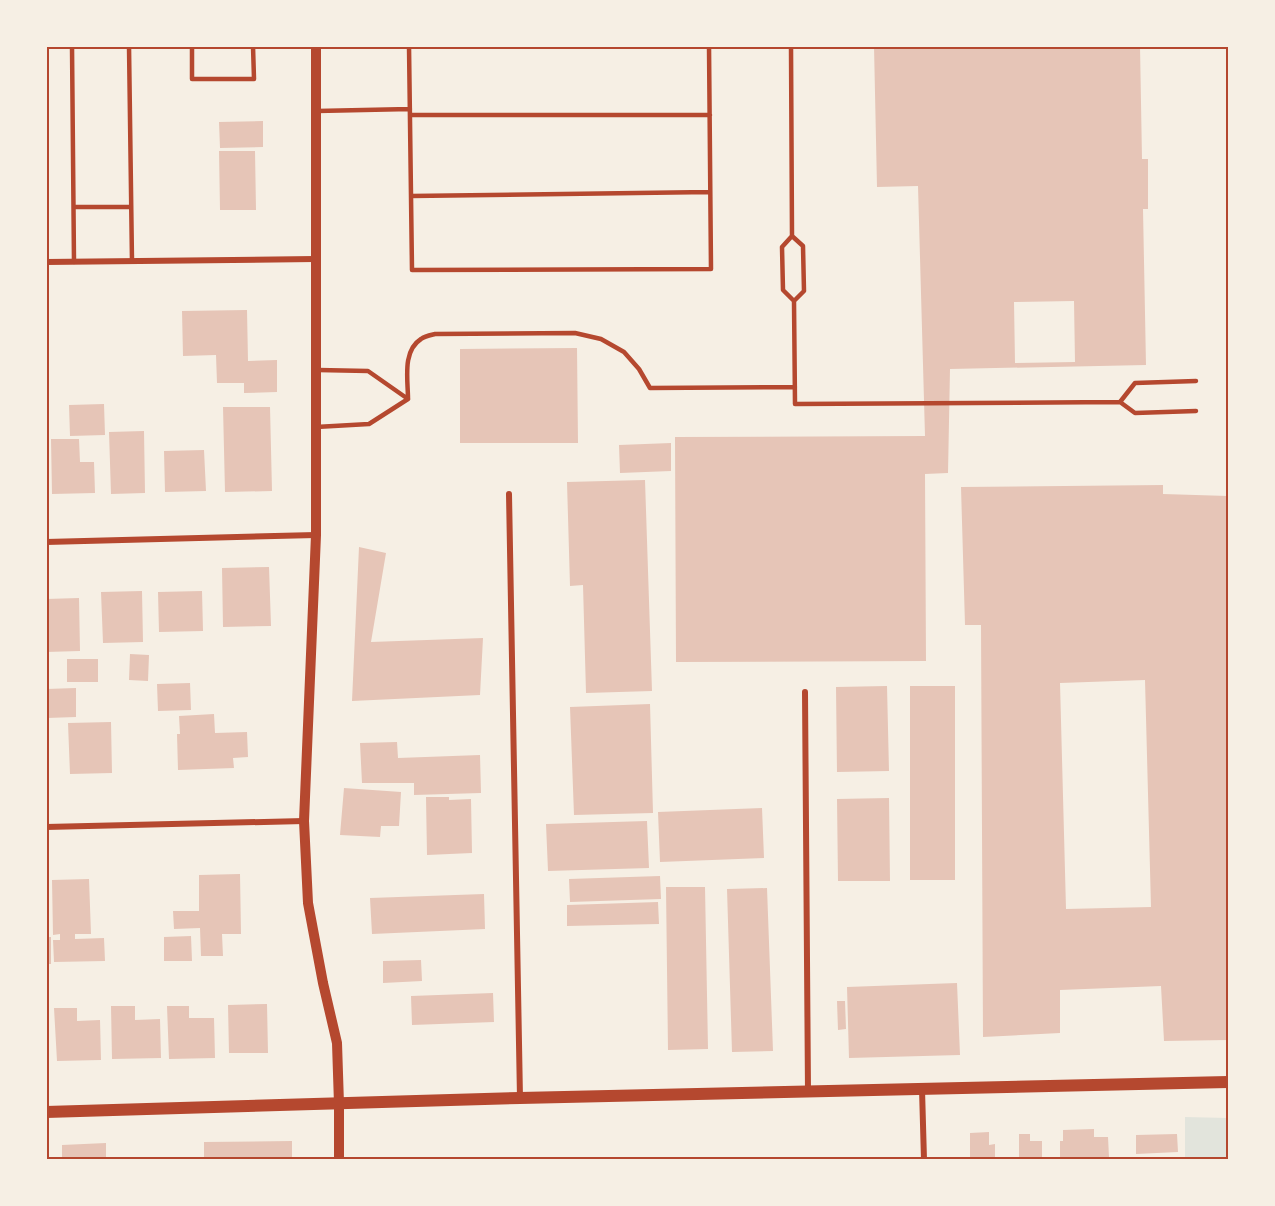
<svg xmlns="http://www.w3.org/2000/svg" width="1275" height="1206" font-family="'Golos Text',sans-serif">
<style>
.green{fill:#e2e4dc}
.building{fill:#e6c5b7;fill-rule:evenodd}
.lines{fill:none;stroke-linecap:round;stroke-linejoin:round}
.service{stroke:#b5482f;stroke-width:4.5}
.minor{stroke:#b5482f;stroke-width:6}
.tertiary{stroke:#b5482f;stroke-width:10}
.secondary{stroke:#b5482f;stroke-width:12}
.neatline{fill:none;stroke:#b5482f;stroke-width:2}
</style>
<rect width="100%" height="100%" fill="#f6efe4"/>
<path class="green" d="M1185 1117 1228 1118V1159H1185Z"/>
<path class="building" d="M874 46H1140L1142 159H1148V209H1143L1146 365 950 369 948 473 925 474 926 661 676 662 675 437 925 436 918 186 877 187ZM1074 301 1075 362 1015 363 1014 302Z
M263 121V147L220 148 219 122Z
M219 151H255L256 210H220Z
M247 310 248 361 277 360V392L244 393V383H217L216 355 183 356 182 311Z
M577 348 578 443H460V349Z
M104 404 105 435 70 436 69 405Z
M223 407H270L272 491 225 492Z
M144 431 145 493 111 494 109 432Z
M51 439H79L80 462H94L95 493 52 494Z
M671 443V471L620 473 619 445Z
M204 450 206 491 165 492 164 451Z
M645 480 652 691 586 693 583 585 570 586 567 482Z
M1163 485V494L1228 496V1040L1164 1041 1161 986 1060 990V1033L983 1037 981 625H965L961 487ZM1145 680 1151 907 1066 909 1060 683Z
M359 547 386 553 371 642 483 638 480 695 352 701Z
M269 567 271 626 223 627 222 568Z
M142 591 143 642 103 643 101 592Z
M202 591 203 631 159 632 158 592Z
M79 598 80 651 46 652V599Z
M130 654 149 655 148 681 129 680Z
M67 659H98V682H67Z
M190 683 191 710 158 711 157 684Z
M887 686 889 771 837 772 836 687Z
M910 686H955V880H910Z
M76 688V717L47 718 46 689Z
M650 704 653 813 574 815 570 707Z
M214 714 215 733 247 732 248 757 233 758 234 768 178 770 177 734H180L179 716Z
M111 722 112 773 70 774 68 723Z
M397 742 398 758 480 755 481 793 414 795V783H362L360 743Z
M344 788 401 792 399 826H381L380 837 340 835Z
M426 797H449V800L471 799 472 853 427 855Z
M889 798 890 881H838L837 799Z
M762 808 764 858 660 862 658 812Z
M647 821 649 868 548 871 546 824Z
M240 874 241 934H222L223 956H201L200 928 174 929 173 911H199V875Z
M660 876 661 899 570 902 569 879Z
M89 879 91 934H75V939L104 938 105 961 54 962 53 940H60V934L53 935 52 880Z
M666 887H705L708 1049 668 1050Z
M767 888 773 1051 732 1052 727 889Z
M484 894 485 929 372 934 370 898Z
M658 902 659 924 567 926V905Z
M191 936 192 961H164V937Z
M46 937H51V964H46Z
M421 960 422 981 383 983V961Z
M957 983 960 1055 849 1058 847 987Z
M493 993 494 1022 412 1025 411 996Z
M837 1001H845L846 1029 838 1030Z
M267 1004 268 1053H229L228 1005Z
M111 1006H135V1020L160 1019 161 1058 112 1059Z
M167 1006H189V1018H214L215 1058 169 1059Z
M54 1008H77V1021L100 1020 101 1060 57 1061Z
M1094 1129V1137H1108L1109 1157 1060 1158V1141H1063V1130Z
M989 1132V1145L995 1144V1160H970V1133Z
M1019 1134H1030V1141H1042V1160H1019Z
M1177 1134 1178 1152 1136 1154V1135Z
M292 1141V1160H204V1142Z
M106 1143V1160H62V1145Z"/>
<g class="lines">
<path class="service" d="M72 46 74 262
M129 46 132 261
M192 46V79H254L253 46
M409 46 412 270 711 269 709 46
M791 46 792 236 782 247 783 290 794 301 795 404 1120 402
M317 111 410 109
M410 115H710
M411 196 710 192
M74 207H131
M792 236 803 246 804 291 794 301
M318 370 368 371 408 399
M1196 381 1135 383 1120 402 1135 413 1196 411
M408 399C408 380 402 351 421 339 425 336 431 335 435 334L575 333 601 339 624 352 639 369 650 388 795 387
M316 427 369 424 408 399"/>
<path class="minor" d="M46 262 315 259
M509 494 520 1098
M46 542 316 535
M805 692 808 1092
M46 827 304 821
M922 1089 924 1160"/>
<path class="tertiary" d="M316 46V535L304 821 308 903 323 983 337 1043 339 1104V1160"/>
<path class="secondary" d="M46 1112 520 1098 1228 1082"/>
</g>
<rect width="1275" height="1206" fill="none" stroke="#f6efe4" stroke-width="96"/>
<rect x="48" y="48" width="1179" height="1110" class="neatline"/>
</svg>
